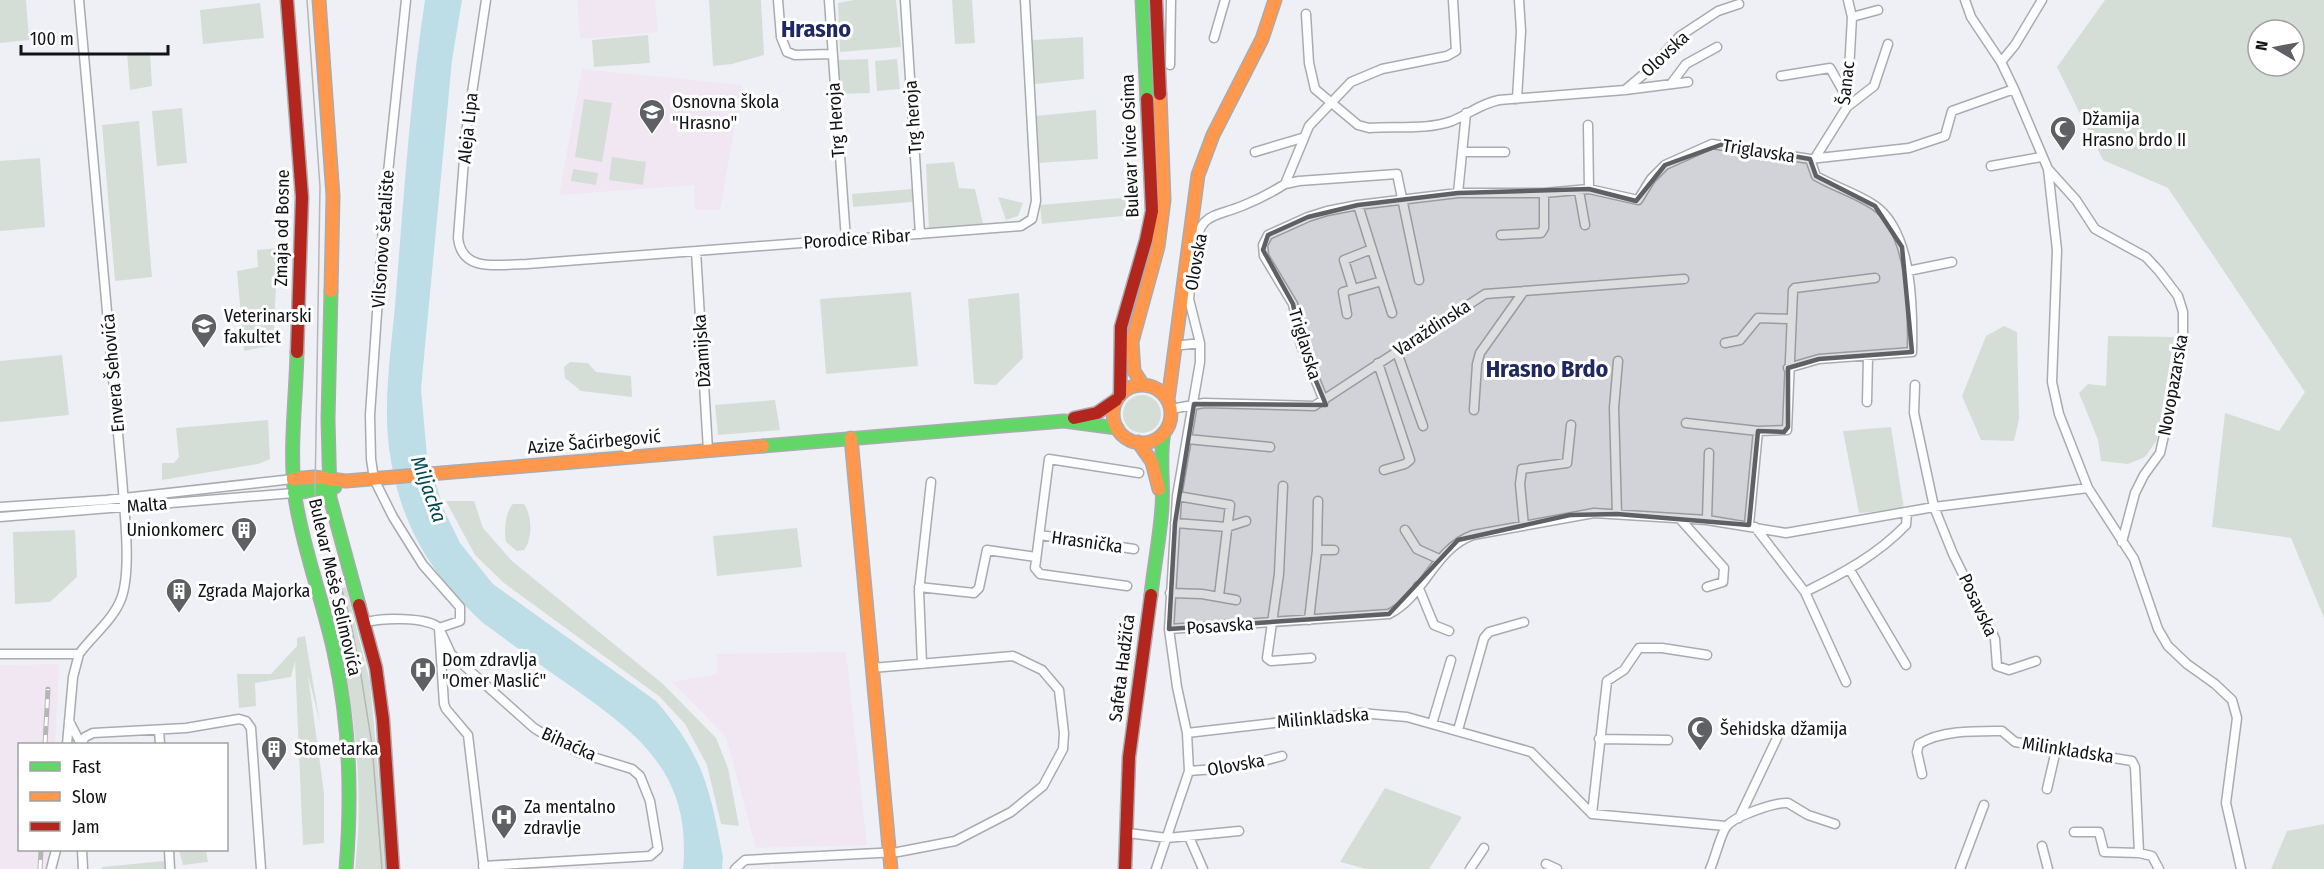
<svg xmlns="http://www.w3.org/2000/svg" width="2324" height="869" font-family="'Fira Sans Condensed',sans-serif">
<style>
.industrial{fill:#f0e7f2}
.green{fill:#d4ded7;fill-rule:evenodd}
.water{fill:#bedee7}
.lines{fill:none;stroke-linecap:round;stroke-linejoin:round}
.street-casing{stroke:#a9abaf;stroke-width:11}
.fast-casing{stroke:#a9abaf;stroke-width:15}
.slow-casing{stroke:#a9abaf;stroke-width:15}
.jam-casing{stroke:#a9abaf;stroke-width:15}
.street{stroke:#fcfdfe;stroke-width:8}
.fast{stroke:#63d668;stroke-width:12}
.slow{stroke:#ff974d;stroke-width:12}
.jam{stroke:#b3261e;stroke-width:12}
.tram{stroke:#b6b6b7;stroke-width:1.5}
.rail-casing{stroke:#b6b6b7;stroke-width:5}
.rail{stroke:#fff;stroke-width:3;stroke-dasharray:9;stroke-linecap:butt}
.marked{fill:#5f6064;fill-opacity:0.2;stroke:#5f6064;stroke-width:4.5;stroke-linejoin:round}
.labels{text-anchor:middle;stroke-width:6;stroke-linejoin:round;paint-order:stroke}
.street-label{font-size:18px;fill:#121316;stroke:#fff}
.poi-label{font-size:18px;fill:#121316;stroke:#fff;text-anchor:start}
.water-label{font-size:20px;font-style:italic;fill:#004752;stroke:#fff}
.district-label{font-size:24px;font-weight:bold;fill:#202861;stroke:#fff}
</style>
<rect width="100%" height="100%" fill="#eef0f6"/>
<path class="industrial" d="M577 0H655L658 32 580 39Z
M582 69 742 85 720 210H695L694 185 559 195Z
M846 652 867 845 756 848 726 737 672 682 717 674V654Z
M59 664 55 744H20V850H51L50 863 48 869H0V665Z"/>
<path class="green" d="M0 0H26L29 40 0 43Z
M709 0H761L764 55 732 64 713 66Z
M896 0 901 47 840 52 838 3 854 0Z
M952 0H972L975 43 955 44Z
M2105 0H2324V618L2291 538 2212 527 2225 413 2279 431 2305 392 2168 188 2103 160 2057 67ZM2258 30H2294V66H2258Z
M260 3 264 38 203 44 200 10Z
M648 35 650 63 594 67 592 40Z
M1083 37 1084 79 1035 84 1032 40Z
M150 52 152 86 130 90 127 53Z
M868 59 870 93 840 94 838 60Z
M897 59 900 89 877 91 875 61Z
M584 99 612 103 602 162 575 157Z
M182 108 187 163 157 166 152 111Z
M1096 110 1098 159 1038 163 1036 116Z
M139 121 152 277 115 281 102 125Z
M612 157 646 162 643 185 609 180Z
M40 158 45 227 0 231V161Z
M954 162 959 188 975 189 984 228 929 231 926 164Z
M573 169 598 173 596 185 571 181Z
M912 189V202L853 207 852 194Z
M998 197 1023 203 1018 216 1006 220Z
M1132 197V215L1042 224 1040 205Z
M278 248 273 345 244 351 237 271 258 267 257 250Z
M911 292 918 366 826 374 820 299Z
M1019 293 1023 358 996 385 974 384 968 299Z
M2004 326 2017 332 2019 419 2014 441 1981 440 1962 396 1986 336Z
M2108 336 2174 337 2157 440 2145 457 2128 464 2101 461 2098 440 2079 393 2088 384 2106 386Z
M62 355 69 415 0 422V361Z
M570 362 588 363 596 372 631 376 632 397 581 391 565 378 564 367Z
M1123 414a19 19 0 1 1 38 0a19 19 0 1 1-38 0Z
M775 400 780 430 718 435 715 405Z
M268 420 270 459 258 464 162 480V463H174L179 457 176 428Z
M1891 427 1904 509 1859 513 1843 431Z
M446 501H474L483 528 512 561 663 684 716 738 728 768 739 826 721 824 707 765 685 724 660 697 504 583 475 555Z
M513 504H524C532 515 533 539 524 550L517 551 506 542C504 531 505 512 513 504Z
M797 528 802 567 717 576 713 536Z
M75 530 77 577 50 602 15 604 13 532Z
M346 587 370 682 387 869H355C366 777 351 681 328 592Z
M305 636 320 723 308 675 324 793V843L303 845 295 661 291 677 255 683 256 706 239 708 237 674H271L297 646V638Z
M1385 788 1462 817 1429 869H1367L1340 862Z
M2324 824V869H2271L2287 831Z
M179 850H206L208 862 183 865Z
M164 861 165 869H102V867Z"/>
<path class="water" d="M425 0H462L452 60 421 389 427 456 444 510 460 543 493 584 656 701C703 755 710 788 723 857L722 869H683C692 774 639 734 569 685 540 665 512 644 483 623 433 576 403 530 391 461 381 406 392 348 396 293 404 195 410 98 425 0Z"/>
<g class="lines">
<g class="street-casing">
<path id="street" d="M406 0 384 211 370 415 371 459 374 479 393 517 423 565 460 607V621L439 628 451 654 534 728 555 741 580 753 632 769 640 776 650 801 658 849 650 856 483 866
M486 0 466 133 458 238C462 274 500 264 527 264L1021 226 1032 219 1036 201 1025 0
M778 0 781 37 787 52 795 55 831 54
M829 0 846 240
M905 0 920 234
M1965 0 1971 17 2001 62 2014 89 2048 169 2057 250 2052 382 2059 414 2088 488 2134 559 2158 629 2168 646 2187 664 2215 684 2232 700 2237 718 2226 803 2241 869
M1306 14 1309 63 1315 89 1358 125 1369 128C1394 126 1428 130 1452 121 1469 114 1480 104 1499 100L1625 90 1688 82
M1852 17 1878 10
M1214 38 1225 0
M2001 62 2015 45 2042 0
M1170 65 1171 0
M1781 76 1830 68 1846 96
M1671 84 1686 64 1717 47
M1625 90 1651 68 1680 36 1718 11 1739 4
M1517 99 1521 31 1519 0
M1847 107 1874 86 1888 44
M1588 125 1589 189
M1255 152 1302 138
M1462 152H1505
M1815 158 1847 107 1852 17 1848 0
M1810 159 1909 148 1945 136 1952 111 2014 89
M1991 166 2041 157
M2048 169 2076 200 2095 229 2146 257 2159 271 2178 296 2183 312V332L2175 387 2160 453 2144 475 2135 493 2122 542
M1285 184 1299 181 1397 174 1419 280
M1579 191 1585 225
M1458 193 1466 113
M1358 205 1392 313
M1501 235 1541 233 1544 228V193
M696 251 708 450
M1194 251C1200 212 1212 218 1242 206 1257 200 1271 193 1285 184L1309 126 1351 82 1382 69 1447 56 1456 51 1453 0
M1908 271 1952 262
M1353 289 1344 260 1372 249
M1347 314 1343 292 1382 281
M1725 343 1740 340 1758 318 1790 319
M1174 346 1200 343
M1397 352 1423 426
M1378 363 1410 460 1405 464 1384 470
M1915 385 1914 413 1934 507 1953 554 1995 639 1997 666 2009 670 2036 661
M1324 401 1301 345 1293 304 1264 256 1263 245 1268 235 1308 217 1327 211 1358 205 1458 193H1544L1589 189 1638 200 1651 179 1665 165 1712 144 1810 159 1816 176C1835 187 1856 193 1874 205 1913 231 1913 310 1912 352L1819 359 1788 368
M1867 402 1868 356
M1171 409 1204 403 1314 406 1485 294 1684 279
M1474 410 1477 364 1480 353 1524 291
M1686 423 1758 431 1787 430 1793 290 1795 288 1875 278
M1187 439 1270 447
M1283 486 1279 574 1267 658 1271 661 1311 658
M1177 496 1230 505 1219 596
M0 507 106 500 293 479
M1617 514 1614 408 1618 361
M0 517 294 493
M1680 519 1724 568 1723 582 1707 587
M1707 520 1709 453
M1175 523 1227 527 1246 521
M1749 525 1758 431
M1524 526 1520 484 1522 469 1567 463 1571 425
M1755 527 1805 592C1842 574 1877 555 1906 525L1907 513
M1405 530 1417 549 1439 559
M1040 535 1134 549
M1317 550 1318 501
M1850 570 1906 665
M1127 586 1040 574 1035 568 1049 459 1139 473
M1418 586 1434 625 1449 631
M919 587 974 593 979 588 987 550 1036 557
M1805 592 1846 682
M1170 593 1202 594 1236 600
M1309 620 1317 550H1334
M365 623C378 617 430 617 439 628L444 704 446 709 468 735 484 869
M1169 629 1389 614C1425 596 1434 549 1473 535L1594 513 1707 520 1786 533 1934 507 2088 488
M0 654H79C92 636 113 620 121 599 132 571 124 509 122 478L79 0
M922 664 919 591 931 482
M69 721 81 744
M1432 724 1451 660
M159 730 160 744
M1458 730 1484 638 1489 632 1524 622
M1187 733 1360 713 1407 717 1531 752 1592 814 1726 826
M1599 739 1668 740
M67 744 73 677 79 654
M81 744 85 737 93 733 186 728 239 719 246 721 251 728 261 869
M1189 771 1241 767 1282 756
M1922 774 1917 752 1919 744C1942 730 1976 731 2002 731L2015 742 2132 761 2135 767 2139 853 2152 856 2159 869
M2047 789 2056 750
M1592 814 1607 681 1624 670 1639 648H1662L1707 655
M1739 818 1777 738
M2074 832H2099L2104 852 2139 853
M1128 833 1167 838 1239 831
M1189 837 1203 869
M2042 846 2048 869
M82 850 83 869
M169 850 170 869
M1546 864 1557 869
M51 869 56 850
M735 869 745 860 898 852 955 841 1011 812 1043 786 1063 749 1064 733 1059 690 1042 670 1013 656 872 668
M1156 869 1189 771 1187 733 1177 687 1169 629 1177 496 1200 362V343L1189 299 1192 270
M1470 869 1484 848
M1710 869C1715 859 1721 832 1727 826 1735 816 1775 802 1788 803L1808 815 1835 824
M1960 869 1984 805"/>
</g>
<g class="fast-casing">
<path id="fast" d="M1142 0 1147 99
M331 291 328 419 330 498 359 605
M297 352C296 400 289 450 295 497 303 550 323 600 334 652 350 723 352 796 346 869
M763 446 1064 421 1117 428
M294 493 335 487
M1151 595C1154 566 1160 537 1162 507 1164 484 1159 454 1164 433"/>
</g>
<g class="slow-casing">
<path id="slow" d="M319 0 333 196 331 291
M1143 385 1134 371 1132 342 1158 247 1164 200 1160 94
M1113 414a29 29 0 1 1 58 0a29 29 0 1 1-58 0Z
M1168 400 1198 175 1213 135 1262 39 1275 0
M851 438 891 869
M1138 442 1152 462 1159 489
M293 479 314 477 346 481 763 446"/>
</g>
<g class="jam-casing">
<path id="jam" d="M287 0 302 197 297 352
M1156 0 1160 94
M1120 395 1121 327 1146 240 1152 211 1147 99
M1074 418 1097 413 1116 400
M359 605 376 668 383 720 393 869
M1125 869 1129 757 1151 595"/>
</g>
<use href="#street" class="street"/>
<use href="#fast" class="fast"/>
<use href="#slow" class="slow"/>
<use href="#jam" class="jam"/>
<path class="tram" d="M307 0 320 187 315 495 349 615 360 669 372 745 382 869"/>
<g class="rail-casing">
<path id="rail" d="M45 744 48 689
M40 869 41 850"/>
</g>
<use href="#rail" class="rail"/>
</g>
<path class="marked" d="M1723 144 1810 159 1816 176 1875 206 1902 247 1912 352 1819 359 1788 368V427L1784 432 1758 431 1749 525 1617 514 1570 515 1458 540 1389 614 1169 629 1175 523 1194 404 1326 405 1301 345 1293 304 1263 250 1268 235 1308 217 1358 205 1458 193 1589 189 1636 201 1665 165Z"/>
<defs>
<g id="school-pin" transform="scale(1.35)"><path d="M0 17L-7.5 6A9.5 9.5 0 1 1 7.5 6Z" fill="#5f6064" stroke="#fff"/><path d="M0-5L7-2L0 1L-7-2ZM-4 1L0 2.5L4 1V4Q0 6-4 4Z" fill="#fff"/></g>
<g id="mosque-pin" transform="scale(1.35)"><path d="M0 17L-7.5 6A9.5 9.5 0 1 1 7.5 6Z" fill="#5f6064" stroke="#fff"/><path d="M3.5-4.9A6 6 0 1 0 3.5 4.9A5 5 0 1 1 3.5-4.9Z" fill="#fff"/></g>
<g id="university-pin" transform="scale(1.35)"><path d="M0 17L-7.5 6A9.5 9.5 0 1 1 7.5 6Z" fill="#5f6064" stroke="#fff"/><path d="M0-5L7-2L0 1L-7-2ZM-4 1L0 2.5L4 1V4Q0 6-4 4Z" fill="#fff"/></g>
<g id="building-pin" transform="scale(1.35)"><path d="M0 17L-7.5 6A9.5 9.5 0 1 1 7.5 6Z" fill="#5f6064" stroke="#fff"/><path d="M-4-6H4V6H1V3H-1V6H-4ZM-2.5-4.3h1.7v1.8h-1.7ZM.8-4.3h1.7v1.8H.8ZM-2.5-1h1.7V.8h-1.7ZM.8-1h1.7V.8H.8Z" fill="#fff"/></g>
<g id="hospital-pin" transform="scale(1.35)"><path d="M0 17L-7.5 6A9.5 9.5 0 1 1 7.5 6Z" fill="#5f6064" stroke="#fff"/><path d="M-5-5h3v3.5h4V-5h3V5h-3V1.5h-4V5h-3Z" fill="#fff"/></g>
</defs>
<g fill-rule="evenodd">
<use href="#school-pin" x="652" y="112"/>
<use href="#mosque-pin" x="2063" y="129"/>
<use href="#university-pin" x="204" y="326"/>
<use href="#building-pin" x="244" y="530"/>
<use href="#building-pin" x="179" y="591"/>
<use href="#hospital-pin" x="423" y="670"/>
<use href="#mosque-pin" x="1700" y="729"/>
<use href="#building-pin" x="274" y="749"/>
<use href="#hospital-pin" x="504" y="817"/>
</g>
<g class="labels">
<g class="street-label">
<text transform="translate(1665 54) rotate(-43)" y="6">Olovska</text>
<text transform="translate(1846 83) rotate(-84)" y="6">Šanac</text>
<text transform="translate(913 117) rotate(-94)" y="6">Trg heroja</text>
<text transform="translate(836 120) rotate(-94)" y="6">Trg Heroja</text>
<text transform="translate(468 128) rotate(-84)" y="6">Aleja Lipa</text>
<text transform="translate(1130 146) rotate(-92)" y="6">Bulevar Ivice Osima</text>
<text transform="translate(1759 151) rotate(9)" y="6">Triglavska</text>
<text transform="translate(282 228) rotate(-89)" y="6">Zmaja od Bosne</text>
<text transform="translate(383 239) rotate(-86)" y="6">Vilsonovo šetalište</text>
<text transform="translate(857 239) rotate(-4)" y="6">Porodice Ribar</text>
<text transform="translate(1196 262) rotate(-80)" y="6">Olovska</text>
<text transform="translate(1432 328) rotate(-33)" y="6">Varaždinska</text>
<text transform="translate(1305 344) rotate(73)" y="6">Triglavska</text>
<text transform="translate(702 351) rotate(-94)" y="6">Džamijska</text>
<text transform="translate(113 373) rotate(-95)" y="6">Envera Šehovića</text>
<text transform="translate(2173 385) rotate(-80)" y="6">Novopazarska</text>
<text transform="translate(594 442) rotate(-5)" y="6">Azize Šaćirbegović</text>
<text transform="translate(147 505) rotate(-5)" y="6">Malta</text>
<text transform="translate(1087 542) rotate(8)" y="6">Hrasnička</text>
<text transform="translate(335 587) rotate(77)" y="6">Bulevar Meše Selimovića</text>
<text transform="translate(1978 605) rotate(65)" y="6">Posavska</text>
<text transform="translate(1220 626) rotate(-4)" y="6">Posavska</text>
<text transform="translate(1122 668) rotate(-83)" y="6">Safeta Hadžića</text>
<text transform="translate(1323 718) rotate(-5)" y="6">Milinkladska</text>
<text transform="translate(569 744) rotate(24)" y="6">Bihaćka</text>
<text transform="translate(2068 750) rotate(9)" y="6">Milinkladska</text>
<text transform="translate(1236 765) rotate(-10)" y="6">Olovska</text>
</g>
<g class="poi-label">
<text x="672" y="108">Osnovna škola<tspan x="672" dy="21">"Hrasno"</tspan></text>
<text x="2082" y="125">Džamija<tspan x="2082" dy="21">Hrasno brdo II</tspan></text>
<text x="224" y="322">Veterinarski<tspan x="224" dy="21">fakultet</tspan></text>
<text x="224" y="536" text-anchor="end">Unionkomerc</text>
<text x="198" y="597">Zgrada Majorka</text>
<text x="442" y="666">Dom zdravlja<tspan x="442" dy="21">"Omer Maslić"</tspan></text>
<text x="1720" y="735">Šehidska džamija</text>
<text x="294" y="755">Stometarka</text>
<text x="524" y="813">Za mentalno<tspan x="524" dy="21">zdravlje</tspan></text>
</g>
<g class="water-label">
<text transform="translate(429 489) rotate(70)" y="7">Miljacka</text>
</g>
<g class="district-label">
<text x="816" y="37">Hrasno</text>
<text x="1547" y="377">Hrasno Brdo</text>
</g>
</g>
<rect x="18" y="743" width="210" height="108" fill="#ffffff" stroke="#a0a1a2" stroke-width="1.5"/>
<rect x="30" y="762" width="30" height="9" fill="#63d668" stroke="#a0a1a2" stroke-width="1.5"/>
<text x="72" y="773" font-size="18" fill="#121316">Fast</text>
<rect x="30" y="792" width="30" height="9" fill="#ff974d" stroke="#a0a1a2" stroke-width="1.5"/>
<text x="72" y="803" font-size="18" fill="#121316">Slow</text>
<rect x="30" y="822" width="30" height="9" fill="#b3261e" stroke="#a0a1a2" stroke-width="1.5"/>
<text x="72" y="833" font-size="18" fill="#121316">Jam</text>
<g transform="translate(2276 48) rotate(280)"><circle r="28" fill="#ffffff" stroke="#a0a1a2" stroke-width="1.5"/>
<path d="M0-4.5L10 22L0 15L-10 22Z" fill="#5f6064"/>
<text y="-9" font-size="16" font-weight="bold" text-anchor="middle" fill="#121316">N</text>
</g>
<path d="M21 45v9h147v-9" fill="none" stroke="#121316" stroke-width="3"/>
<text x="30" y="45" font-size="18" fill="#121316" stroke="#ffffff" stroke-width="4.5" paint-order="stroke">100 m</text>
</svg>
